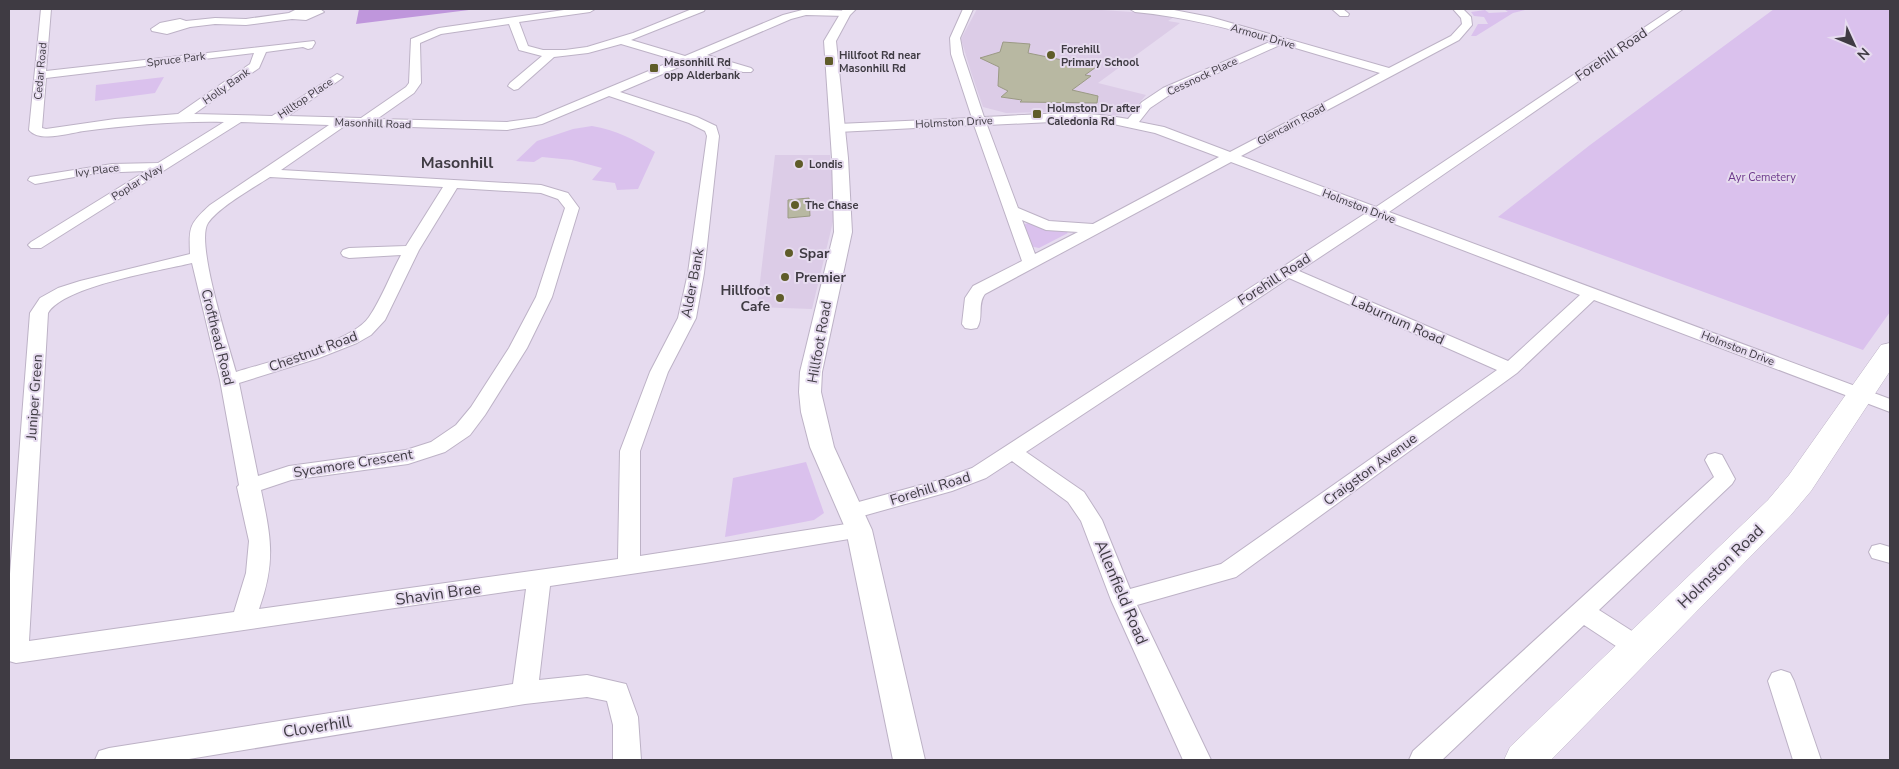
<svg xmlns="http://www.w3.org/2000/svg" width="1899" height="769" font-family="'Nunito Sans',sans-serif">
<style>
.built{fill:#dccce7}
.green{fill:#dac1ed}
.forest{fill:#bf96dc}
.building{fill:#b8b8a2;stroke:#9b9a85}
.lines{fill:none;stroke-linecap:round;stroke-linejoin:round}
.minor-casing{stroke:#bdb2c6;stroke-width:2}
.tertiary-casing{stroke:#bdb2c6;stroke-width:2}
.primary-casing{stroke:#bdb2c6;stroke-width:1}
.minor{fill:#fff;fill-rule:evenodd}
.tertiary{fill:#fff;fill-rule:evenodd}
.primary{fill:#fff;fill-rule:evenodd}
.poi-dot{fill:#5f5c29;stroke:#e6dbef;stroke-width:2}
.labels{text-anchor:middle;stroke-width:4;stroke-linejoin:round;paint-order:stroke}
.far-street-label{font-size:11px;fill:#3f3b43;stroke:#e6dbef}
.far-poi-label{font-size:11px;font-weight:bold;fill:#3f3b43;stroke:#e6dbef;text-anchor:start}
.far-park-label{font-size:11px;fill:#6c388b;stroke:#e6dbef}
.street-label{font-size:14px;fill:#3f3b43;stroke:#e6dbef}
.poi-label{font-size:14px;font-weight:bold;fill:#3f3b43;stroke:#e6dbef;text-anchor:start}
.far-district-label{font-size:16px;font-weight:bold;fill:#3f3b43;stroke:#e6dbef}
.near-street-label{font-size:16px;fill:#3f3b43;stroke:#e6dbef}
</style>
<rect width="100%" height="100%" fill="#e6dbef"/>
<path class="built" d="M977 9H1087L1177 15 1168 21 1180 23 1098 83 1146 95 1130 114 1113 115 1082 111 1006 113 983 107 971 72 961 39Z
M775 155H830L836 209 812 309 757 307Z"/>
<path class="green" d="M1504 9H1529L1513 13 1476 36H1471L1478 24H1488L1484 17 1474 16 1471 12 1485 10 1489 13 1508 12Z
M1774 9H1890V312L1863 350 1498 217 1590 145Z
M164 77 155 93 95 101 96 85Z
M592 126C616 130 635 140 655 152L638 189 617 190 615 183 592 180 602 168 572 160 542 157 534 162 516 161 537 141 573 129Z
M1028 223 1038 227 1065 230 1068 233 1039 248 1029 246 1023 225Z
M806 462 824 513 814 520 725 537 733 478Z"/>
<path class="forest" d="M359 9H477L356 24Z"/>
<path class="building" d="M1003 42 1030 44 1028 53 1067 61 1070 59 1099 65 1085 75 1091 76 1072 90 1098 96 1097 103 1020 102 1022 100 1001 97 1008 91 998 86 999 67 980 58 1000 52Z
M809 198 810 216 788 218V200Z"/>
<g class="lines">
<g class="minor-casing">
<path id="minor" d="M41 9H51L46 71 314 41 315 43 312 48 308 49 303 47 266 52 259 68 194 114 272 116 337 74 343 77 341 79 288 116 361 118 406 87 409 83 411 39 439 28 571 9H595L590 12 519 22 528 46 543 50H565L587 47 633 33 692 9H705L704 11 631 40 685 56 783 15 806 9 849 11 850 13 845 16 806 15 791 19 707 55 751 68 753 70 751 72H743L698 59 620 92 697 117 716 126 719 136 704 273 696 318 668 372 640 451V556L859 522 867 524 870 530 867 536 705 563 550 586 539 680 587 675 626 684 638 717 641 760H613V725L607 701 587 697 525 704 183 760H95L99 751 109 748 513 684 526 589 16 663 9 661V587L30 313 40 298 58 288 80 281 190 254C189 227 189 224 210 205L329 125 241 122 41 248H31L28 245 31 242 146 171 97 173 35 184 28 180 30 177 112 164 158 163 224 122C177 121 131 125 84 131 69 133 40 143 29 130ZM509 24 519 50 542 56 510 83 508 86 514 90 518 89 554 57 588 53 621 44 675 60 536 118 507 122 377 119 414 93 421 83 420 43 441 34ZM254 53 250 64 178 114 115 119 46 129 42 128 46 78ZM609 96 689 123 705 131 707 136 688 273 678 318 650 372 620 451 618 559 259 609C276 561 271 538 261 490L291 480 408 464 445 452 470 435 485 415 527 348 552 297 579 208 568 193 541 185 281 170 346 125 507 130 542 124ZM270 177 443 187 406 246 349 248 343 250 341 253 343 256 349 258 401 255C390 275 382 298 369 317 352 343 267 362 236 372 229 346 195 242 208 223 219 207 253 188 270 177ZM457 188 541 193 558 199 565 208 536 297 509 348 471 407 456 425 431 442 406 450 289 466 258 476 239 383 319 358 357 343 371 335 385 320 419 250ZM192 263 220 380 239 485 237 487 249 541 246 573 234 612 29 641 48 313C64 286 159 271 192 263Z
M297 9H320L324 12 306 20 292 19 246 25 215 24 190 27 167 34 152 31 151 29 160 23 180 19 186 21 215 18 246 19 289 13Z
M963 9H973L960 38 963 54 984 117C1032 115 1081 109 1128 119L1142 102 1163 88 1272 41C1224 27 1185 17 1135 12L1130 9 1174 10 1210 17 1389 68 1451 36 1462 24 1461 18 1453 9H1463L1471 17 1472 25 1459 40 1241 156 1376 207 1672 9H1683L1389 212 1890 399V412L1594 300 1517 373 1236 577 1137 605 1211 760H1183L1111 600 1081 521 1068 502 1012 461 986 478 952 491 852 519 844 516 841 511 844 506 939 480 972 468 1366 213 1231 162 985 294C977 304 984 318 977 328L971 329 965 328 962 324 965 298 973 286 1022 261 974 125 838 132 832 128 838 124 972 118 951 54 950 38ZM1282 44 1380 73 1230 152 1164 127 1139 122 1150 108 1171 94ZM1072 121 1104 122 1155 133 1219 157 1093 224 1049 221 1018 208 987 125ZM1379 218 1580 295 1508 361 1299 271ZM1022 220 1046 230 1078 232 1035 254ZM1289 278 1497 370 1221 564 1130 589 1102 520 1084 492 1026 452Z
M1332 9H1343L1349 14 1348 16H1340Z
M1715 453 1722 455 1735 479 1732 484 1599 610 1646 640 1649 647 1646 654 1637 657 1628 654 1584 625 1442 760H1409L1413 751 1714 477 1705 460 1708 455Z
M1880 544 1890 547V563L1872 558 1869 552 1872 546Z
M1781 670 1790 673 1794 681 1821 760H1793L1768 681 1772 673Z"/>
</g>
<g class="tertiary-casing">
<path id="tertiary" d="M843 9H856L850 15 836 41 848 158 852 232 822 372 821 392 834 447 872 530 925 760H893L846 530 810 447 801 412 799 392 800 372 834 232 832 158 824 41Z"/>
</g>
<g class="primary-casing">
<path id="primary" d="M1890 343V371L1811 491 1790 516 1551 760H1504L1510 747 1768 500 1789 475 1881 345Z"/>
</g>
<use href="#minor" class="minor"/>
<use href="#tertiary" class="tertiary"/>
<use href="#primary" class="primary"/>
</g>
<g class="poi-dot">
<circle cx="1051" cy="55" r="5"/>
<rect x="824" y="56" width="10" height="10" rx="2.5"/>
<rect x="649" y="63" width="10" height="10" rx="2.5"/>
<rect x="1032" y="109" width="10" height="10" rx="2.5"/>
<circle cx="799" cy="164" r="5"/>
<circle cx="795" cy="205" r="5"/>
<circle cx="789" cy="253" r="5"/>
<circle cx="785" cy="277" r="5"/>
<circle cx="780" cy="298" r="5"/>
</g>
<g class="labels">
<g class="far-street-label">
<text transform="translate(1263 36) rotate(16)" y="4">Armour Drive</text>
<text transform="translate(176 59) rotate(-7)" y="4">Spruce Park</text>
<text transform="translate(40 71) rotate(-85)" y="4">Cedar Road</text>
<text transform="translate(1202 76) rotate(-25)" y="4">Cessnock Place</text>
<text transform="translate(226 86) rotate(-35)" y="4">Holly Bank</text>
<text transform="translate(305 98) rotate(-34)" y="4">Hilltop Place</text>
<text transform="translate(954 122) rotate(-3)" y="4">Holmston Drive</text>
<text transform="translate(373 123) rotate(2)" y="4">Masonhill Road</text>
<text transform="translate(1291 124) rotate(-28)" y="4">Glencairn Road</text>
<text transform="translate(97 170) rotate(-8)" y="4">Ivy Place</text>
<text transform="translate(137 182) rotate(-32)" y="4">Poplar Way</text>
<text transform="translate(1359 206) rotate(21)" y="4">Holmston Drive</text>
<text transform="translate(1738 348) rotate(21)" y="4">Holmston Drive</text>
</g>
<g class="far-poi-label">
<text x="1061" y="53">Forehill<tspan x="1061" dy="13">Primary School</tspan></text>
<text x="839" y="59">Hillfoot Rd near<tspan x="839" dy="13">Masonhill Rd</tspan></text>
<text x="664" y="66">Masonhill Rd<tspan x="664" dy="13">opp Alderbank</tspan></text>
<text x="1047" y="112">Holmston Dr after<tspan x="1047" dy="13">Caledonia Rd</tspan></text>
<text x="809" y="168">Londis</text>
<text x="805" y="209">The Chase</text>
</g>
<g class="far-park-label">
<text x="1762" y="181">Ayr Cemetery</text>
</g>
<g class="street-label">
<text transform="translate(1611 54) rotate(-34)" y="5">Forehill Road</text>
<text transform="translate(1274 279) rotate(-33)" y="5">Forehill Road</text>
<text transform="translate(692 283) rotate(-79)" y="5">Alder Bank</text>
<text transform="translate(1398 320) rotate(24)" y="5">Laburnum Road</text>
<text transform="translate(218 337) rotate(76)" y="5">Crofthead Road</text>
<text transform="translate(819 342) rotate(-80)" y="5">Hillfoot Road</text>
<text transform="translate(313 351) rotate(-20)" y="5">Chestnut Road</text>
<text transform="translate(34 397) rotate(-86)" y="5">Juniper Green</text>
<text transform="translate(353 463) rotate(-9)" y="5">Sycamore Crescent</text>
<text transform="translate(1370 469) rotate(-36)" y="5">Craigston Avenue</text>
<text transform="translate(930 488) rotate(-17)" y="5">Forehill Road</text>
</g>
<g class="poi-label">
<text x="799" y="258">Spar</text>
<text x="795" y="282">Premier</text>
<text x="770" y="295" text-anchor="end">Hillfoot<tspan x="770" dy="16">Cafe</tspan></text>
</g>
<g class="far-district-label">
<text x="457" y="168">Masonhill</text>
</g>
<g class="near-street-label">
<text transform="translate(1720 566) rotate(-44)" y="6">Holmston Road</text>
<text transform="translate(1122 592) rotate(67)" y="6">Allenfield Road</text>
<text transform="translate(438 593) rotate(-8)" y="6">Shavin Brae</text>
<text transform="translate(317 726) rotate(-9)" y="6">Cloverhill</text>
</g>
</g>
<rect width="1899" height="769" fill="none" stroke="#3f3b43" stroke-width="20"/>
<g transform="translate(1854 45) rotate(134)" stroke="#e6dbef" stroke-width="4" paint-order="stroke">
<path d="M0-4L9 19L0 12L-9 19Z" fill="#3f3b43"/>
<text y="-8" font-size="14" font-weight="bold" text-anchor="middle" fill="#3f3b43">N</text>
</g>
</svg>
